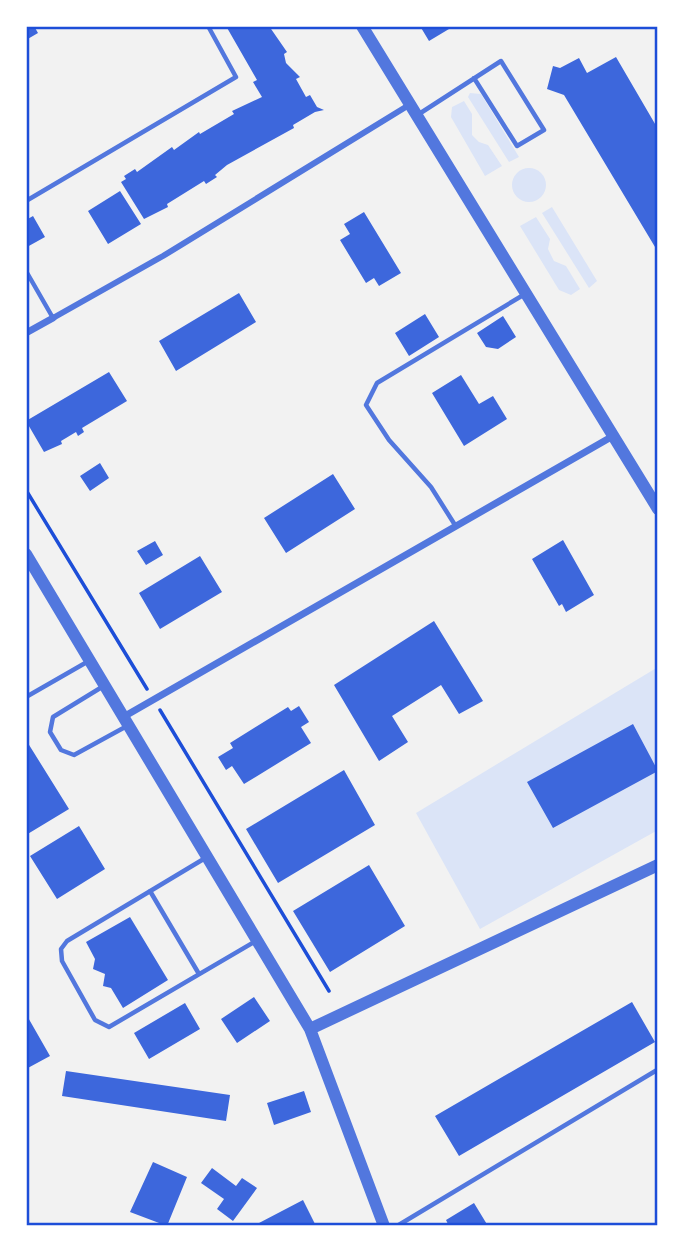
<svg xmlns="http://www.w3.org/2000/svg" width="684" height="1252" font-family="'IBM Plex Sans',sans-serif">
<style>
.green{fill:#dbe4f7}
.building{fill:#3d67dc}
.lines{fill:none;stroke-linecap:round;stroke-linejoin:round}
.path{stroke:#1d4ed8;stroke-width:3.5}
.service{stroke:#5277de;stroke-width:4.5}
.pedestrian{stroke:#5277de;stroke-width:6}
.minor{stroke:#5277de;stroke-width:7}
.tertiary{stroke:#5277de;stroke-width:12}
.neatline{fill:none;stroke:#1d4ed8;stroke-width:2.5}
</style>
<rect width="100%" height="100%" fill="#f2f2f2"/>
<path class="green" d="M470 93 481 94 519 157 509 162 468 97Z
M464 101 472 114V135L479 142 488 145 502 166 485 176 451 117 452 107Z
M512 185a17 17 0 1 1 34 0a17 17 0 1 1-34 0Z
M552 207 597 281 589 288 542 213Z
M536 217 550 239 548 249 554 261 566 266 580 289 571 295 559 290 520 226Z
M658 667V830L480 929 416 813Z"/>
<path class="building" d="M26 26H34L38 33 26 40Z
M226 26H269L287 52 284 54 286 63 300 77 296 79 306 97 310 95 317 107 324 110 315 112 293 125 294 128 227 165 215 175 217 177 206 184 204 181 167 204 168 207 144 219 121 182 126 179 124 176 135 169 137 172 172 147 174 150 199 132 200 134 234 114 232 111 262 97 253 82 257 80Z
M420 26H454L429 41Z
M616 57 658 129V252L564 95 547 89 553 66 560 68 579 58 587 73Z
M120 191 141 224 108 244 88 211Z
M364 212 401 273 379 286 374 278 366 283 340 240 350 234 344 224Z
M33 216 45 237 27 247 26 220Z
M239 293 256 322 176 371 159 341Z
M425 314 439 337 409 356 395 333Z
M503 316 516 337 498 349 486 347 477 333Z
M109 372 127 401 82 428 84 432 78 436 76 432 61 441 62 444 44 452 26 421Z
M461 375 479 404 493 396 507 419 464 446 432 393Z
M100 463 109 478 90 491 80 476Z
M333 474 355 509 286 553 264 518Z
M563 540 594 595 566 612 562 604 559 606 532 559Z
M155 541 163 555 146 565 137 551Z
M200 556 222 592 160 629 139 593Z
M434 621 483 701 459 714 441 685 392 716 408 742 379 761 334 685Z
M299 706 309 722 301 727 311 743 244 784 232 766 226 770 218 757 233 748 230 743 288 707 291 711Z
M633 724 658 771 553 828 527 782Z
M26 740 69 809 26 835Z
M344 770 375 825 278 883 246 829Z
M79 826 105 869 57 899 30 856Z
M369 865 405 926 330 972 293 911Z
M130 917 168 980 123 1008 111 988 103 986 105 974 93 969 95 959 86 942Z
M254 997 270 1021 237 1043 221 1019Z
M632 1002 655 1042 459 1156 435 1116Z
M185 1003 200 1029 149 1059 134 1033Z
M26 1014 50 1056 26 1069Z
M66 1071 230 1095 226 1121 62 1096Z
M304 1091 311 1112 274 1125 267 1103Z
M153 1162 187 1177 167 1226 130 1212Z
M212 1168 236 1186 242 1178 257 1188 233 1221 217 1209 224 1199 201 1183Z
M303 1200 316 1226H260L259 1223Z
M474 1203 488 1226H449L446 1220Z"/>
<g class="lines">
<path class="path" d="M26 490 147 689
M160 710 329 991"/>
<path class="service" d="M419 114 501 61 544 130 517 146 474 78
M26 201 236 77 208 26
M26 271 53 318
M455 525 431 487 389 440 366 405 377 383 525 294
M102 687 53 717 50 732 61 750 74 755 127 726
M26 697 87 662
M207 857 67 941 61 949 62 961 95 1020 109 1027 256 941
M150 891 199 974
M397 1226 657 1070"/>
<path class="pedestrian" d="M53 318 163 256 409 105"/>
<path class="minor" d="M26 333 53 318
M125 716 613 436"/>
<path class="tertiary" d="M362 26 658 509
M26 554 310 1029 384 1226
M310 1029 658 865"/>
</g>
<rect width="684" height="1252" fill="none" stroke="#ffffff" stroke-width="56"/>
<rect x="28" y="28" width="628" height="1196" class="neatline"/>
</svg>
